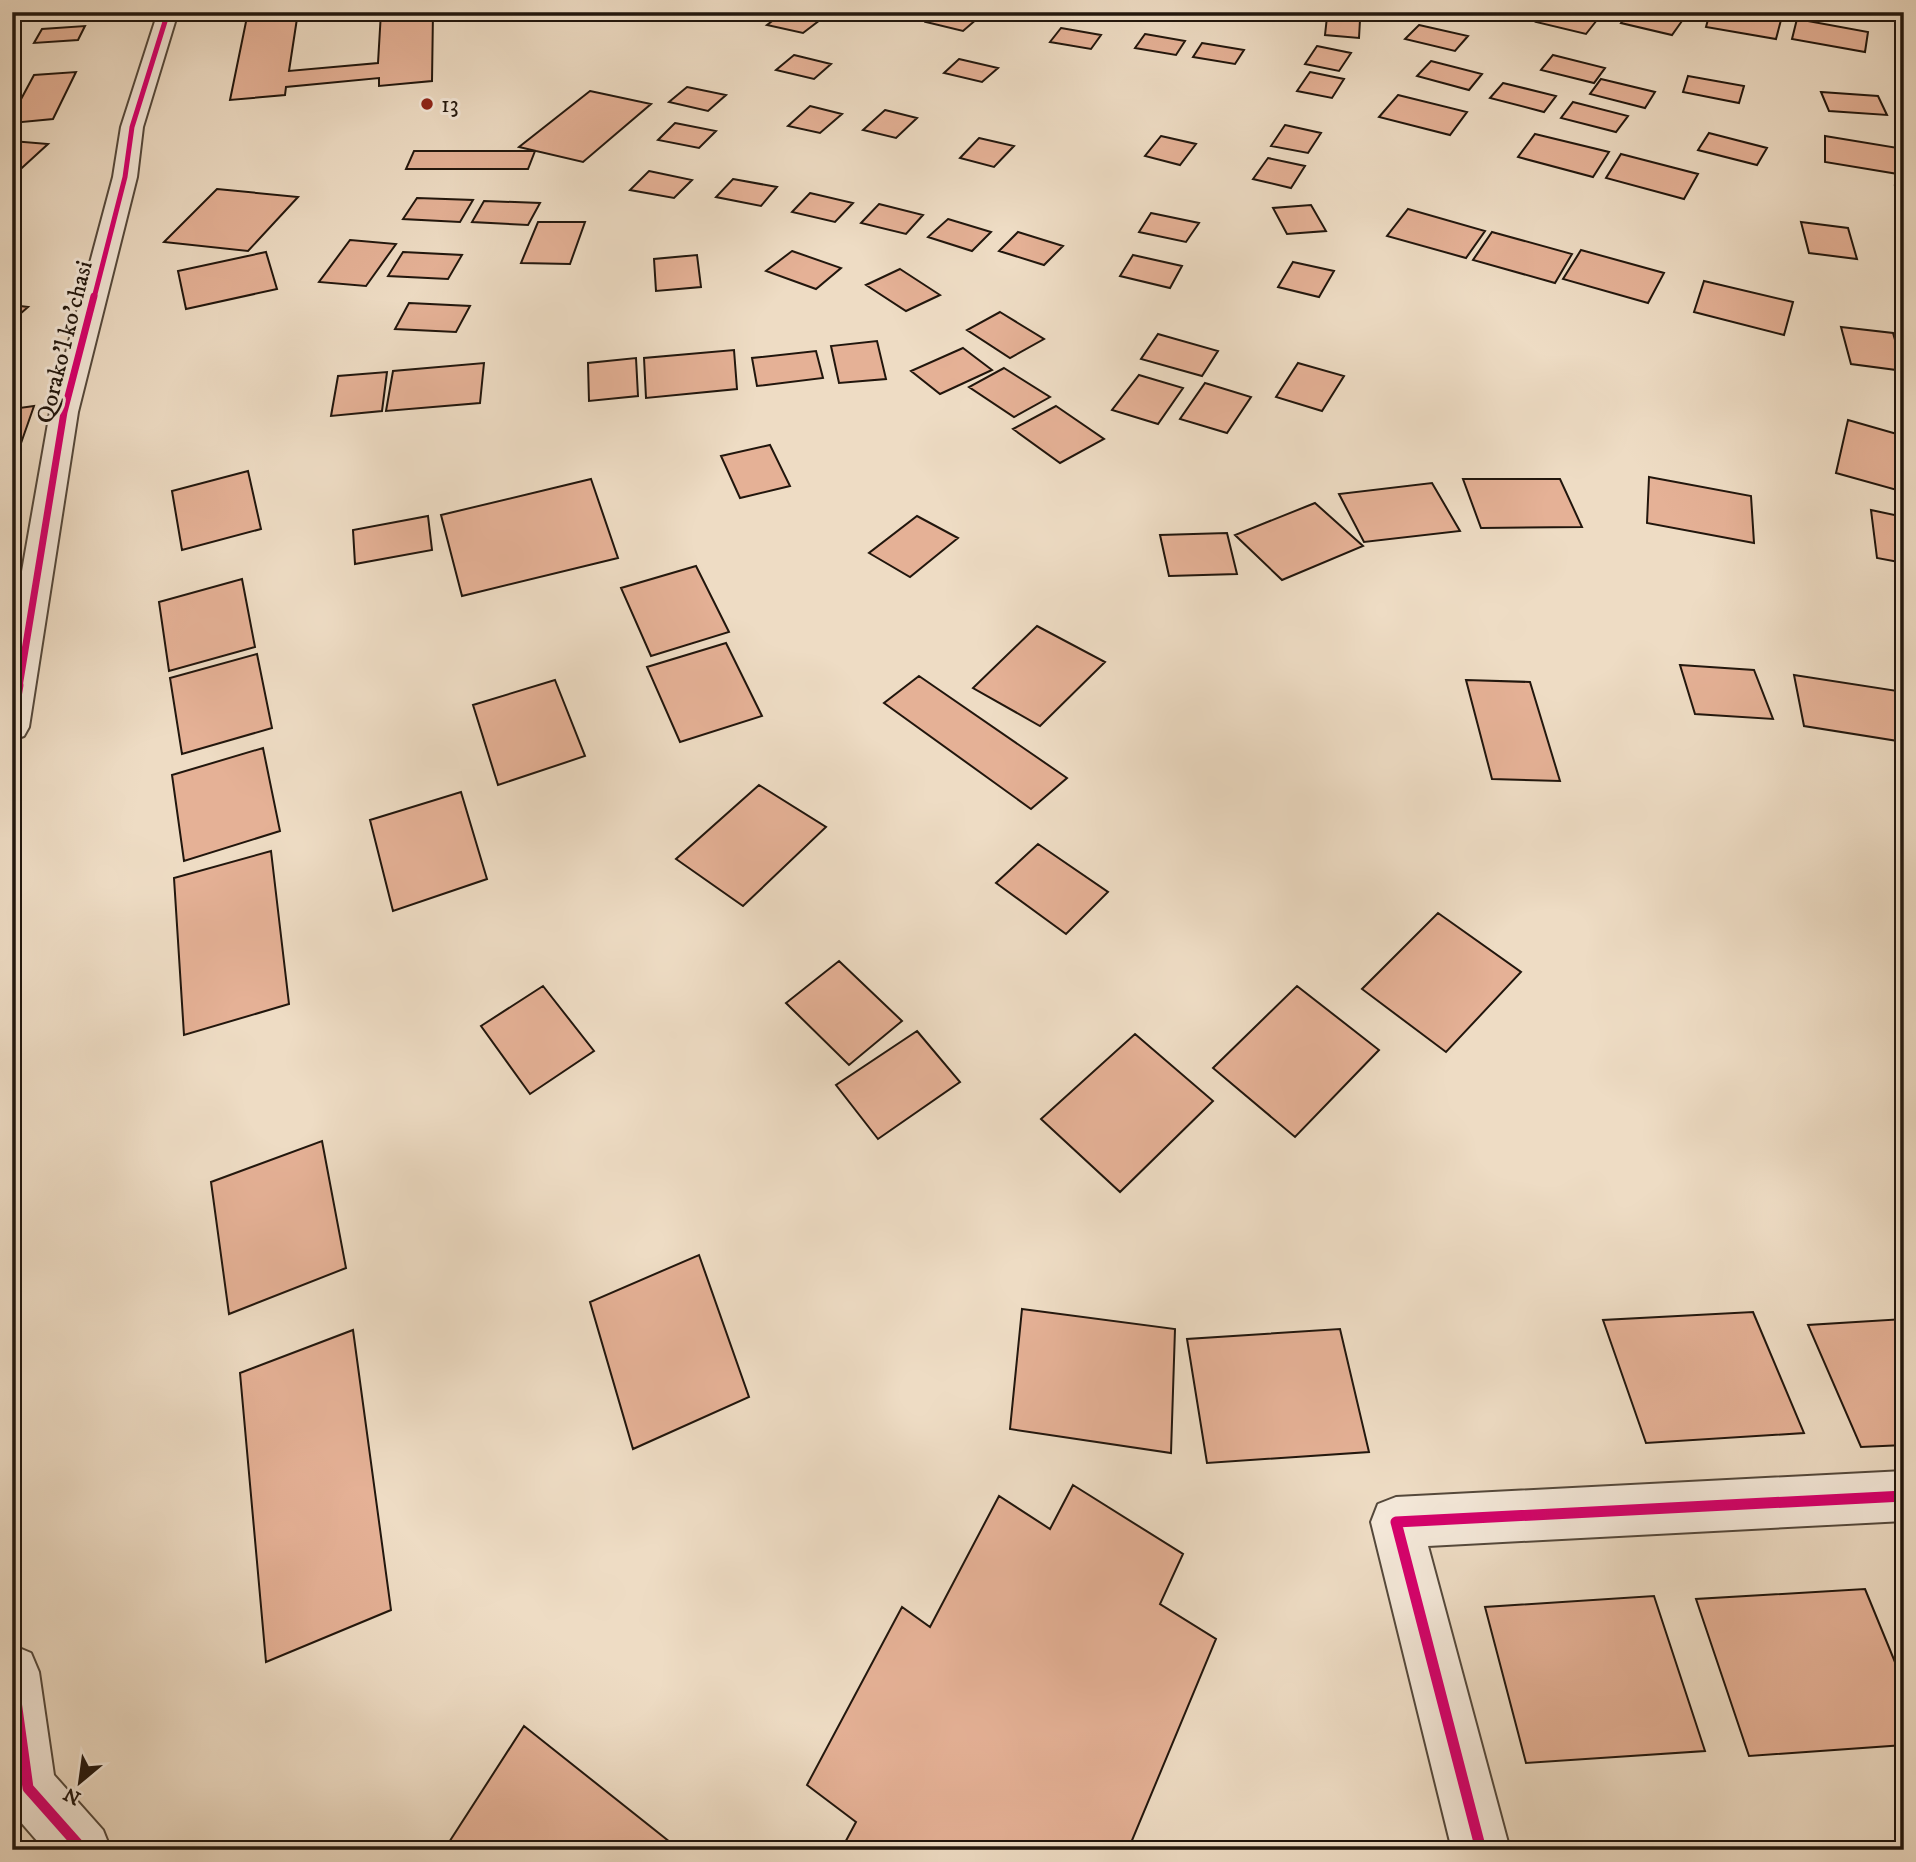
<svg xmlns="http://www.w3.org/2000/svg" width="1916" height="1862" font-family="'IM FELL DW Pica',serif">
<style>
.building{fill:#e5b196;stroke:#21160d;stroke-width:2}
.lines{fill:none;stroke-linecap:round;stroke-linejoin:round}
.minor-casing{stroke:#54483b;stroke-width:4}
.minor{fill:#f4e8d9;fill-rule:evenodd}
.cycleway-far3-casing{stroke:#f4e8d9;stroke-width:8}
.cycleway-far2-casing{stroke:#f4e8d9;stroke-width:10}
.cycleway-far1-casing{stroke:#f4e8d9;stroke-width:13}
.cycleway-casing{stroke:#f4e8d9;stroke-width:16}
.cycleway-far3{stroke:#d6006c;stroke-width:5}
.cycleway-far2{stroke:#d6006c;stroke-width:7}
.cycleway-far1{stroke:#d6006c;stroke-width:9}
.cycleway{stroke:#d6006c;stroke-width:11}
.poi-dot{fill:#8f2418;stroke:#f4e8d9;stroke-width:2.5}
.labels{text-anchor:middle;stroke-width:6;stroke-linejoin:round;paint-order:stroke}
.far-poi-label{font-size:24px;fill:#21160d;stroke:#f4e8d9;text-anchor:start}
.far-street-label{font-size:24px;fill:#21160d;stroke:#f4e8d9}
</style>
<rect width="100%" height="100%" fill="#eedcc4"/>
<filter id="stains"><feTurbulence type="fractalNoise" baseFrequency=".00286" numOctaves="4"/><feColorMatrix values="0 0 0 0 .2 0 0 0 0 .09 0 0 0 0 .02 0 0 0 .5 -.17"/></filter>
<radialGradient id="worn" r=".72"><stop offset=".6" stop-color="#630" stop-opacity="0"/><stop offset="1" stop-color="#630" stop-opacity=".3"/></radialGradient>
<path class="building" d="M93 12H121L119 18 90 20Z
M248 12H298L289 71 378 63 381 12H433L432 81 379 86V78L286 87 285 95 230 100Z
M784 12H785L820 20 803 33 767 25Z
M939 12H954L978 18 963 31 926 22Z
M1544 12H1561L1597 20 1586 34 1536 22Z
M1629 12H1644L1682 21 1672 35 1621 23Z
M1710 12H1739L1781 20 1776 39 1706 27Z
M1327 17 1360 20 1359 38 1325 35Z
M1797 19 1868 32 1865 52 1792 39Z
M1419 25 1468 36 1455 51 1405 39Z
M85 26 78 40 34 43 42 29Z
M1061 28 1101 35 1091 49 1050 42Z
M1145 34 1185 41 1176 55 1135 48Z
M1202 43 1244 50 1235 64 1193 57Z
M1317 46 1351 53 1339 71 1305 64Z
M794 55 831 64 814 79 776 70Z
M1553 55 1605 68 1594 83 1541 70Z
M959 59 998 68 982 82 944 73Z
M1431 61 1482 74 1469 90 1417 76Z
M76 72 53 119 12 123V116L34 75Z
M1310 72 1344 79 1332 98 1297 91Z
M1688 76 1744 86 1739 103 1683 92Z
M1601 79 1655 92 1645 108 1590 94Z
M1503 83 1556 96 1544 112 1490 98Z
M687 87 726 95 708 111 669 102Z
M590 91 651 104 583 162 519 147Z
M1821 92 1878 96 1887 115 1829 111Z
M1398 95 1467 112 1450 135 1379 117Z
M1573 102 1628 116 1616 132 1561 118Z
M810 106 842 114 820 133 788 126Z
M885 110 917 118 896 138 863 130Z
M675 123 716 131 699 148 658 140Z
M1285 125 1321 133 1308 153 1271 146Z
M1709 133 1767 148 1757 165 1698 150Z
M1535 134 1609 152 1593 177 1518 157Z
M1161 136 1196 144 1180 165 1145 156Z
M1825 136 1904 149V175L1825 162Z
M979 138 1014 146 994 167 960 158Z
M12 141 48 144 12 177Z
M414 151H535L528 169H406Z
M1621 154 1698 174 1684 199 1606 178Z
M1268 158 1305 166 1291 188 1253 179Z
M649 171 692 180 674 198 630 190Z
M733 179 777 187 761 206 716 197Z
M1895 186 1904 188V209L1899 208Z
M217 189 298 197 248 251 164 242Z
M810 193 853 203 835 222 792 212Z
M417 198 473 200 460 222 403 219Z
M484 201 540 203 528 225 472 222Z
M879 204 923 215 906 234 861 223Z
M1311 205 1326 231 1287 234 1273 208Z
M1408 209 1485 231 1466 258 1387 236Z
M1151 213 1199 223 1186 242 1139 232Z
M948 219 991 232 972 251 928 237Z
M538 222H585L570 264 521 263Z
M1801 222 1848 228 1857 259 1809 253Z
M1018 232 1063 246 1044 265 999 251Z
M1492 232 1572 254 1555 283 1473 260Z
M350 240 396 244 366 286 319 282Z
M1581 250 1664 273 1648 303 1563 279Z
M792 251 841 268 816 289 766 271Z
M266 252 277 289 186 309 178 271Z
M403 252 462 255 448 279 388 276Z
M697 255 701 287 656 291 654 259Z
M1133 255 1182 266 1170 288 1120 276Z
M1293 262 1334 271 1319 297 1278 287Z
M900 269 940 295 906 311 866 285Z
M1704 281 1793 302 1784 335 1694 312Z
M409 303 470 306 456 332 395 329Z
M12 305 28 307 12 321Z
M1000 312 1044 339 1010 358 967 330Z
M1841 327 1893 333 1904 371 1851 364Z
M1158 334 1218 351 1202 376 1141 359Z
M877 341 886 379 839 383 831 346Z
M963 348 992 370 940 394 911 371Z
M734 350 737 389 646 398 644 358Z
M816 351 823 378 757 386 752 358Z
M636 358 638 396 589 401 588 363Z
M484 363 480 403 386 411 393 371Z
M1298 363 1344 376 1322 411 1276 397Z
M1004 368 1050 397 1014 417 969 387Z
M387 372 382 411 331 416 338 376Z
M1139 375 1183 388 1158 424 1112 410Z
M1205 383 1251 397 1227 433 1180 419Z
M34 406 13 466 12 467V409Z
M1056 406 1104 439 1060 463 1013 429Z
M1848 420 1904 436V492L1836 473Z
M770 445 790 486 740 498 721 456Z
M248 471 261 529 182 550 172 491Z
M1649 477 1751 496 1754 543 1647 523Z
M591 479 618 558 462 596 441 515Z
M1463 479H1560L1582 527 1481 528Z
M1432 483 1460 531 1364 542 1339 494Z
M1315 503 1363 546 1282 580 1235 535Z
M1871 510 1904 517V563L1877 558Z
M428 516 432 550 355 564 353 530Z
M917 516 958 538 910 577 869 553Z
M1227 533 1237 574 1169 576 1160 535Z
M696 566 729 632 651 656 621 588Z
M242 579 255 647 169 671 159 602Z
M1037 626 1105 662 1040 726 973 688Z
M726 643 762 716 680 742 647 667Z
M257 654 272 728 182 754 170 678Z
M1680 665 1754 670 1773 719 1695 714Z
M1794 675 1904 692V742L1804 726Z
M919 676 1067 778 1031 809 884 703Z
M555 680 585 756 498 785 473 705Z
M1466 680 1530 682 1560 781 1492 779Z
M263 748 280 831 184 861 172 775Z
M759 785 826 827 743 906 676 859Z
M461 792 487 879 393 911 370 820Z
M1038 844 1108 892 1066 934 996 883Z
M271 851 289 1004 184 1035 174 878Z
M1438 913 1521 972 1446 1052 1362 989Z
M839 961 902 1021 849 1065 786 1003Z
M543 986 594 1051 530 1094 481 1026Z
M1297 986 1379 1050 1295 1137 1213 1068Z
M917 1031 960 1082 878 1139 836 1085Z
M1135 1034 1213 1101 1120 1192 1041 1119Z
M322 1141 346 1268 229 1314 211 1182Z
M699 1255 749 1397 633 1449 590 1302Z
M1022 1309 1175 1329 1171 1453 1010 1429Z
M1753 1312 1804 1433 1646 1443 1603 1320Z
M1904 1319V1445L1861 1447 1808 1325Z
M1340 1329 1369 1452 1207 1463 1187 1339Z
M353 1330 391 1610 266 1662 240 1373Z
M1073 1485 1183 1554 1160 1604 1216 1639 1128 1850H841L856 1822 807 1785 902 1607 930 1627 999 1496 1050 1529Z
M1865 1589 1904 1684V1745L1749 1756 1696 1599Z
M1654 1596 1705 1751 1526 1763 1485 1607Z
M524 1726 680 1850H444Z"/>
<g class="lines">
<g class="minor-casing">
<path id="minor" d="M158 12H178L143 127 137 177 78 412 29 727 24 736 12 740V628L50 412 113 177 121 127Z
M1904 1471V1521L1428 1546 1510 1850H1452L1371 1522 1378 1504 1396 1497Z
M12 1645 31 1653 39 1672 54 1775 103 1830 111 1850H45L12 1812Z"/>
</g>
<use href="#minor" class="minor"/>
<g class="cycleway-far3-casing">
<path id="cycleway-far3" d="M94 298 125 177 132 127 168 12"/>
</g>
<g class="cycleway-far2-casing">
<path id="cycleway-far2" d="M19 687 64 412 94 296"/>
</g>
<g class="cycleway-far1-casing">
<path id="cycleway-far1" d="M12 727 19 685"/>
</g>
<g class="cycleway-casing">
<path id="cycleway" d="M12 1672 28 1788 83 1850
M1481 1850 1396 1522 1904 1496"/>
</g>
<use href="#cycleway-far3" class="cycleway-far3"/>
<use href="#cycleway-far2" class="cycleway-far2"/>
<use href="#cycleway-far1" class="cycleway-far1"/>
<use href="#cycleway" class="cycleway"/>
</g>
<circle class="poi-dot" cx="427" cy="104" r="7"/>
<g class="labels">
<g class="far-poi-label">
<text x="441" y="112">13</text>
</g>
<g class="far-street-label">
<text transform="translate(64 342) rotate(-76)" y="8">Qorako'l ko'chasi</text>
</g>
</g>
<rect width="1916" height="1862" fill="none" stroke="#eedcc4" stroke-width="42"/>
<rect x="14" y="14" width="1888" height="1834" fill="none" stroke="#21160d" stroke-width="3.5"/>
<rect x="21" y="21" width="1874" height="1820" fill="none" stroke="#21160d" stroke-width="2"/>
<g transform="translate(80 1782) rotate(209)" stroke="#f4e8d9" stroke-width="5" paint-order="stroke">
<path d="M0-5L12 26L0 18L-12 26Z" fill="#21160d"/>
<text y="-10" font-size="19" font-weight="bold" text-anchor="middle" fill="#21160d">N</text>
</g>
<rect width="100%" height="100%" filter="url(#stains)"/>
<rect width="100%" height="100%" fill="url(#worn)"/>
</svg>
